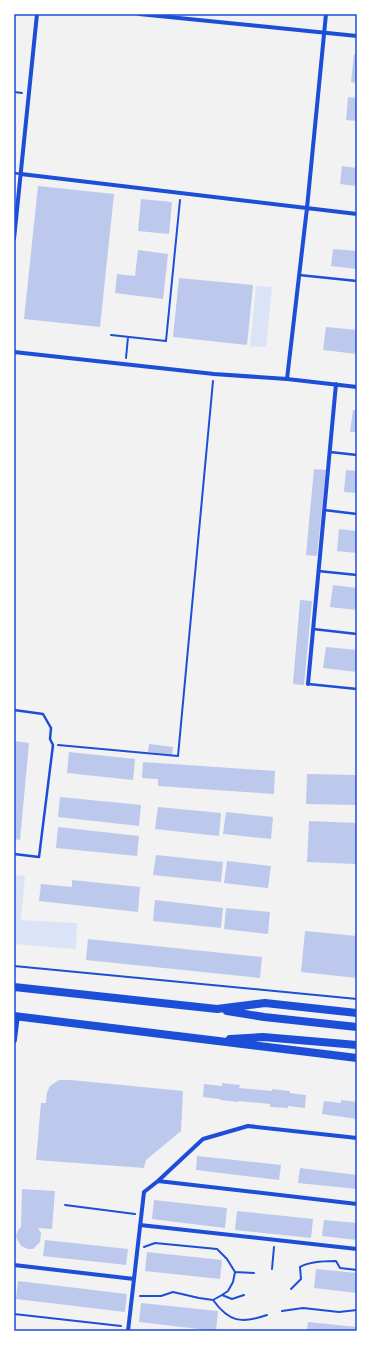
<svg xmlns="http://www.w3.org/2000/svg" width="371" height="1345" font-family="Lora,serif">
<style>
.green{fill:#dbe4f7}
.building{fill:#bdc9ec}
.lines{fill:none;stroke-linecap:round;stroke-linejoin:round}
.path{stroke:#1d4ed8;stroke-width:2}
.service{stroke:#1d4ed8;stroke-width:2.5}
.minor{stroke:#1d4ed8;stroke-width:4}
.tertiary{stroke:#1d4ed8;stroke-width:5.5}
.trunk{stroke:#1d4ed8;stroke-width:8}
.neatline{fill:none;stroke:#1d4ed8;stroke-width:1.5}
</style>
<rect width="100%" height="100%" fill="#f2f2f2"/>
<path class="green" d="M256 286 272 287 266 347 250 346Z
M14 875 25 876 21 920 77 923 76 949 14 944Z"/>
<path class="building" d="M354 54 357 55V83L351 82Z
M348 97 357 98V121L346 120Z
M342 166 357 168V186L340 184Z
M38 186 114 194 100 327 24 319Z
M141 199 172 202 169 234 138 231Z
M333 249 357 251V269L331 266Z
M138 250 168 254 163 299 115 293 117 274 135 276Z
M179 278 253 285 247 345 173 337Z
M326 327 357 330V354L323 350Z
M353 410H357V432H350Z
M314 469 326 470 317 556 306 555Z
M346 470 357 471V493L344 492Z
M339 529 357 531V553L337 551Z
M333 585 357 588V610L330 607Z
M300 600 312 601 304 685 293 684Z
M326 647 357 650V672L323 668Z
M14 741 29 743 20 840 14 839Z
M149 744 173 747 172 755 148 752Z
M69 752 135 759 133 780 67 773Z
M143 762 275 771 274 794 158 786V779L142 778Z
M307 774 357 775V805L306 804Z
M60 797 141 805 139 826 58 817Z
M158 807 221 813 219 836 155 829Z
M226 812 273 817 271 839 223 834Z
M309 821 357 823 356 864 307 862Z
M58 827 139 836 137 856 56 848Z
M156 855 223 862 221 882 153 875Z
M227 861 271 866 268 888 224 883Z
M72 880 140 887 138 912 39 901 41 884 72 887Z
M155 900 223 908 221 928 153 921Z
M226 908 270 912 268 934 224 929Z
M305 931 357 936V978L301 972Z
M88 939 262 957 260 978 86 960Z
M59 1080H71L183 1091 181 1131 146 1160 144 1168 36 1160 41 1103H46L47 1092 50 1086Z
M222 1083 240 1085 239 1088 272 1091V1089L290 1091V1093L306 1095 305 1108 288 1106V1108L270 1107V1104L238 1101V1102L220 1100V1099L203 1097 204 1084 222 1086Z
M341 1100 357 1102V1119L322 1114 324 1101 341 1103Z
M197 1156 281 1165 279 1180 196 1170Z
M300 1168 357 1175V1189L298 1183Z
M22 1189 55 1191 52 1229 38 1228 41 1233 40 1242 33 1249H28L21 1246 16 1237 18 1230 21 1227Z
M154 1200 227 1208 225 1228 152 1219Z
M237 1211 313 1219 311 1238 235 1230Z
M324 1220 357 1223V1240L322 1236Z
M45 1240 128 1249 126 1265 43 1256Z
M147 1252 222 1260 220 1279 145 1271Z
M316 1269 357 1273V1293L314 1288Z
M18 1281 127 1294 125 1312 16 1299Z
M141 1303 218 1311 216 1331 139 1322Z
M308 1322 357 1327V1331H307Z"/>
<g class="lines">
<path class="path" d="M14 92 22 93
M111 335 166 341 180 200
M126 358 128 337
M58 745 178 756 213 381
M14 966 357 999
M65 1205 135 1214
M144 1247 155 1243 217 1249 227 1259 235 1272 233 1282 228 1291 222 1295
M272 1269 274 1247
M235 1272 254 1273
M291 1289 301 1279 300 1267C308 1262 326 1261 336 1261L340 1268 357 1270
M140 1296H161L173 1292 199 1298 213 1300 222 1295 232 1299 244 1295
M213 1300C229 1322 241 1324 267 1315
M282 1311 303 1308 339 1312 357 1310
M14 1314 121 1326"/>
<path class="service" d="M14 173 21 174
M299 275 357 281
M330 452 357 455
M324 510 357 514
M318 571 357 575
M313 629 357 634
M308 684 357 689
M14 710 43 714 51 728 50 739 53 745 39 857 14 854"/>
<path class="minor" d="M139 14 357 36
M21 174 357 214
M14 239 37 14
M14 352 214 374 287 379 357 387
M287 379 307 208 326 14
M308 684 336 384
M158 1181 203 1139 248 1126 357 1138
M140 1225 357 1249
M14 1265 134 1279
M128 1331 144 1192 158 1181 357 1204"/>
<path class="tertiary" d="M14 1041 17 1017"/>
<path class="trunk" d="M14 987 217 1009 265 1003 357 1013
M227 1011 264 1017 357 1027
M14 1016 357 1058
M230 1039 263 1037 357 1045"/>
</g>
<rect width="371" height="1345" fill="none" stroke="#ffffff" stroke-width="30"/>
<rect x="15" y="15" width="341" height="1315" class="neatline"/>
</svg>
